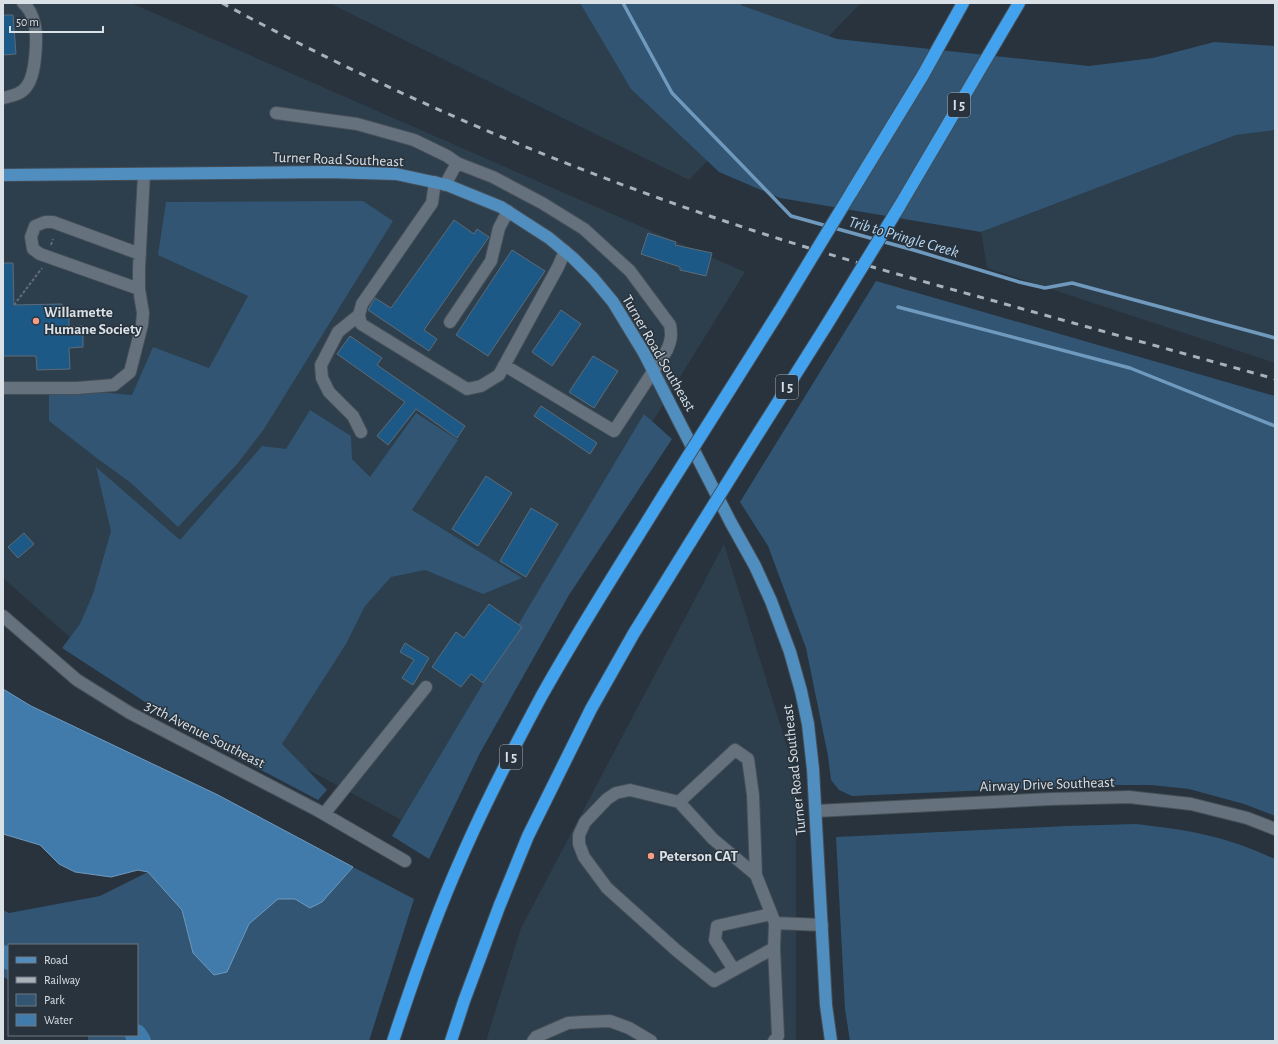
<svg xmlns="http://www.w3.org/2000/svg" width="1278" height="1044" font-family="'Alegreya Sans',sans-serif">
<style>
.built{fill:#2d3e4c}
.green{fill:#315573}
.water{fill:#417bab;stroke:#6f99bd}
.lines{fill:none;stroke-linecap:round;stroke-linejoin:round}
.stream{stroke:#6f99bd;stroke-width:3.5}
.river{stroke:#417bab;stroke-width:22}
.building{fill:#1d5987;stroke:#5e6b76}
.minor-casing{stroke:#454e56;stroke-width:14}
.major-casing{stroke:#454e56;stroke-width:14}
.highway-casing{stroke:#454e56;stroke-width:14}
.path{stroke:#636c75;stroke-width:2;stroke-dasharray:3 2;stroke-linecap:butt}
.minor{stroke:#65717c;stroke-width:12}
.major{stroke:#508ec0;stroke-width:12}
.highway{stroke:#42a2ee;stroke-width:12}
.rail{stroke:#a9b1b9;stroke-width:3;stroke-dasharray:7 7;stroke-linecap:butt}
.highway-bridge-casing{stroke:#454e56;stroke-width:14;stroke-linecap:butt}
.highway-bridge{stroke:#42a2ee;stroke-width:12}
.poi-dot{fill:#f49e87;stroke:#28333d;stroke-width:1.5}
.labels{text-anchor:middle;stroke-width:3;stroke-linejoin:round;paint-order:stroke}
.shield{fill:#28333d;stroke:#a4acb3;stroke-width:1}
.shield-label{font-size:14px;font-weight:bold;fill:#d9e0e6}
.street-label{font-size:15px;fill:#d9e0e6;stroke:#28333d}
.poi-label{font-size:15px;font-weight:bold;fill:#d9e0e6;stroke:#28333d;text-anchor:start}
.water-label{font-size:16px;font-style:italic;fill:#b8d7f2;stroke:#28333d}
</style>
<rect width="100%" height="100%" fill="#28333d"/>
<path class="built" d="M3 3H131L745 272 405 822 82 648 3 578Z
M329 3H861L689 180Z
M1275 130V363L987 268 981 232 1236 135Z
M724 544 796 775V1041H486L521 928Z"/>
<path class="green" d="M580 3H739L743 6 837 39 1089 66 1153 58 1214 42 1275 46V130L1236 135 981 232 780 198 719 172 631 89Z
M363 201 393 221 264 429 238 463 178 527 131 483 98 459 49 421V392H97L132 395 153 347 209 368 248 296 158 255 166 202Z
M876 281 1275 396V816L1244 804 1189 789 1151 785H1100L852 796 839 790 831 780 828 756 806 648 768 546 740 502Z
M310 410 351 436 352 459 370 477 416 413 458 440 412 510 522 578 483 594 425 570 391 577 365 606 346 644 282 744 327 790 318 800 202 739 62 648 80 624 93 594 111 531 96 467 180 540 262 446 286 449Z
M644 414 672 439 569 595 480 753 429 859 392 836Z
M1136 824C1159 827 1183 829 1206 835 1229 840 1253 849 1275 859V1041H850L845 1009 836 837 1067 826Z
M353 867 414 899 369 1041H88V1035H137V945H9V980L3 977V910L9 913 100 896 148 872 182 910 193 953 227 972 249 924 278 899H295L322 902Z"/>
<path class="water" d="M3 689 31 706 218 795 353 867 322 902 310 908 295 899H278L249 924 227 972 214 975 193 953 182 910 148 872 138 870 111 877 75 872 59 864 40 845 3 834Z"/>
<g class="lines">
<path class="stream" d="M623 3 672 93 791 216 917 251 1019 282 1045 288 1072 283 1275 338
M898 307 1130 368 1275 426"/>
<path class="river" d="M3 956 9 959
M136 1035 140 1041"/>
</g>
<path class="building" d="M3 15H13L16 54 3 55Z
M454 220 474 234 477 229 489 237 424 330 437 339 429 351 368 310 375 298 391 308Z
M648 233 676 242 675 245 712 253 706 276 680 270V267L641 254Z
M512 250 545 271 488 356 456 335Z
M3 263H13L14 305 62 304V317L69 316V327L83 326V347L69 348 70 369 37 370 36 356H3Z
M561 310 581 324 552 366 532 352Z
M350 336 382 358 377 365 465 426 457 438 416 409 388 445 377 436 405 402 337 354Z
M593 356 618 371 594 408 569 392Z
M541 406 597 443 590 454 534 416Z
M486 476 512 493 478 546 452 529Z
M531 508 558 524 526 577 500 561Z
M24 533 34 544 18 558 8 547Z
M489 604 522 627 483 683 471 674 461 687 432 667 456 632 464 638Z
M405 643 429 658 413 685 402 678 414 660 400 652Z"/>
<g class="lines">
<g class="minor-casing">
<path id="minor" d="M3 98C12 96 22 94 27 86 36 74 38 36 34 22 32 14 29 8 23 3
M276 113 357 124 414 140 447 156 457 163 493 177 542 203 584 229 630 271 670 325C672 335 671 341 667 350L614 431 504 365
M435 182 432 203 362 304 359 315 361 324 467 389 481 386 499 375 558 267 565 251
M445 185 457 163
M139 289 40 254 33 249 31 237 35 226 45 222H53L140 254
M359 315 338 332 321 365 322 378 329 392 353 416 361 432
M450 322 491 261 499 228 508 211
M3 388H77L114 385 130 372 142 325 143 313 139 289V268L144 174
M3 616 77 680 130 713 317 810 405 861
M679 802 630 790 616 793 607 799 585 822 579 835V844L584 857 607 888 676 950 714 981 774 948 775 923 822 925
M816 811 1051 799 1129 797 1191 804 1247 818 1275 829
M324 814 426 687
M756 875 713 839 679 802 735 750 748 759 753 795 756 875 775 923
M774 948 778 1036 774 1041
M734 970 715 940 717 926 771 914
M533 1041 536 1037 568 1023 583 1022 610 1021 629 1028 651 1041"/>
</g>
<g class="major-casing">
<path id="major" d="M3 175 329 172 396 174 447 185 501 207 549 238 573 258 593 278 613 302 644 353 731 523 755 566 771 601 790 652 801 691 808 724 813 769 826 1005 831 1041"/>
</g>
<g class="highway-casing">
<path id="highway" d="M851 193 923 75 963 3
M899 207 1019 3
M724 399 780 310
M749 448 826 326
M393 1041C413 980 434 919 460 861 484 805 512 751 541 697 580 627 624 559 666 491
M451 1041 464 1001 499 907 528 836 591 709 634 633 691 541"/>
</g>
<path class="path" d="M51 245 53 239
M14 305 42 268"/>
<use href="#minor" class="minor"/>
<use href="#major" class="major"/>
<use href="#highway" class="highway"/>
<path class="rail" d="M222 3C375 86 536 156 701 213 799 247 899 275 998 302 1090 328 1183 353 1275 379"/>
<g class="highway-bridge-casing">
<path id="highway-bridge" d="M780 310 851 193
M826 326 899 207
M666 491 724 399
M691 541 749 448"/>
</g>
<use href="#highway-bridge" class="highway-bridge"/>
</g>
<g class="poi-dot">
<circle cx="36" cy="321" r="4"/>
<circle cx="651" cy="856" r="4"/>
</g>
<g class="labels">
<g class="shield">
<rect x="948" y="93" width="22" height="24" rx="3"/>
<rect x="776" y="375" width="22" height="24" rx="3"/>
<rect x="500" y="745" width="22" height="24" rx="3"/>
</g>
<g class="shield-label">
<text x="959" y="110">I 5</text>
<text x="787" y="392">I 5</text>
<text x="511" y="762">I 5</text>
</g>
<g class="street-label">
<text transform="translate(338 159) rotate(2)" y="5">Turner Road Southeast</text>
<text transform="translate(659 353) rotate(60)" y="5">Turner Road Southeast</text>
<text transform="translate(205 734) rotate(27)" y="5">37th Avenue Southeast</text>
<text transform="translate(794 770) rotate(-96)" y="5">Turner Road Southeast</text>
<text transform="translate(1047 784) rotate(-2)" y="5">Airway Drive Southeast</text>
</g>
<g class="poi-label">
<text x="44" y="317">Willamette<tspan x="44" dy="17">Humane Society</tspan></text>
<text x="659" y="861">Peterson CAT</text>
</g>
<g class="water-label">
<text transform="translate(904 236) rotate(16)" y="6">Trib to Pringle Creek</text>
</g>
</g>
<rect width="1278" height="1044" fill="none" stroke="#d9e0e6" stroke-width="8"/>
<rect x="8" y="944" width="130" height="92" fill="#28333d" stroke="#6f7881"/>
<rect x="16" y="957" width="20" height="6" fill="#508ec0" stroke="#6f7881"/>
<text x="44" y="964" font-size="12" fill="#d9e0e6">Road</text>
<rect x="16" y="977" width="20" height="6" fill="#a9b1b9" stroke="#6f7881"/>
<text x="44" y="984" font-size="12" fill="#d9e0e6">Railway</text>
<rect x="16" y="994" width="20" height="12" fill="#315573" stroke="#6f7881"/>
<text x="44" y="1004" font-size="12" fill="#d9e0e6">Park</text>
<rect x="16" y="1014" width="20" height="12" fill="#417bab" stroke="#6f7881"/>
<text x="44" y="1024" font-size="12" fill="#d9e0e6">Water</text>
<path d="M10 26v6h93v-6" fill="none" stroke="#d9e0e6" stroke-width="2"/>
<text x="16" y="26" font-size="12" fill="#d9e0e6" stroke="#28333d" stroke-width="3" paint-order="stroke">50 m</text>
</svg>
